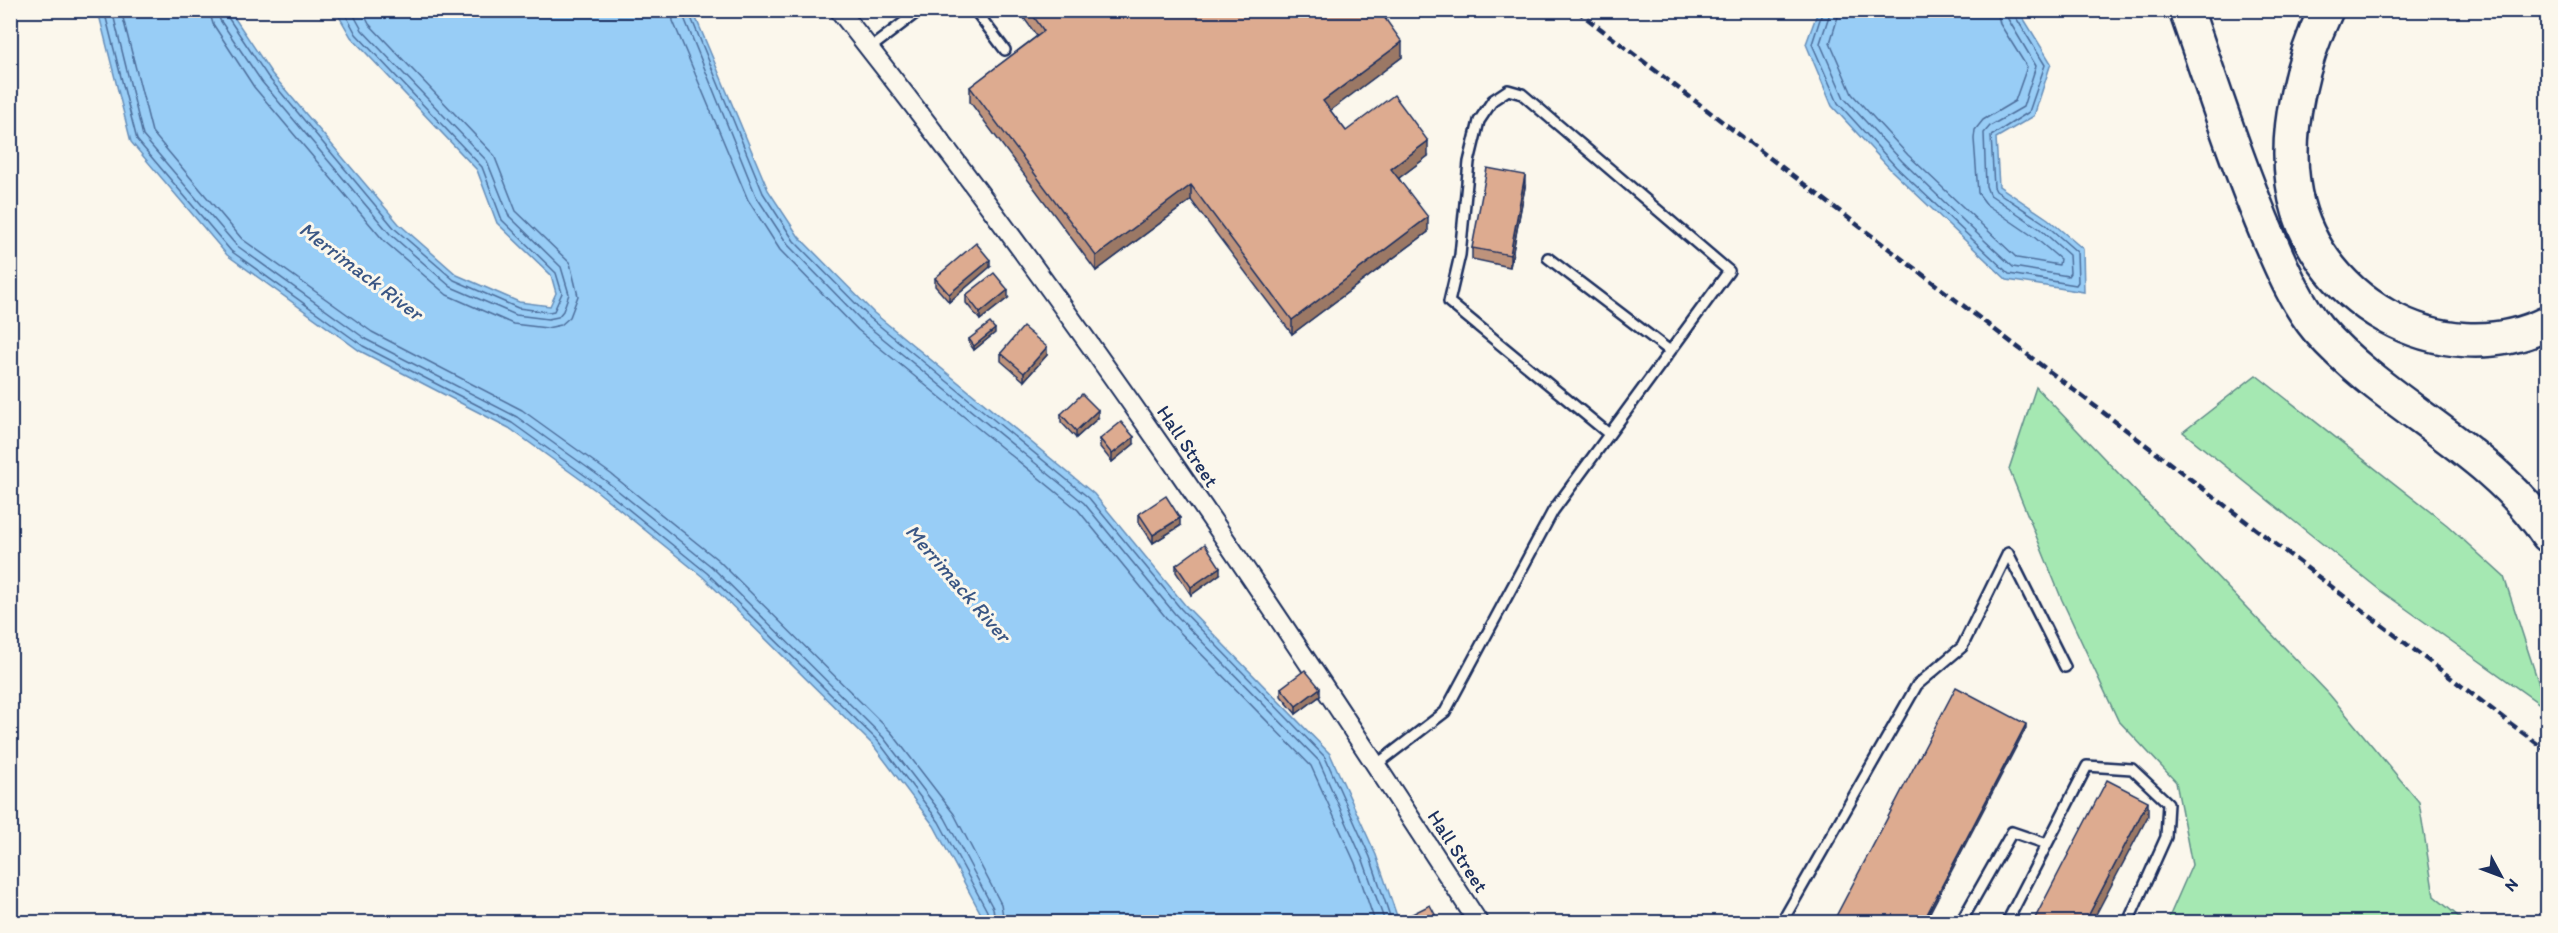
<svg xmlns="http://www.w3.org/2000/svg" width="2558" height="933" font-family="Itim,sans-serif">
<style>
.green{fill:#a5e8b2;stroke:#608c88;stroke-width:1.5}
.water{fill:#98cdf6;stroke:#668eb9;stroke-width:1.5}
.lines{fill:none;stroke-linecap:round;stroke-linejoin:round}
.shore{stroke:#4d6e9b;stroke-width:1.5}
.service-casing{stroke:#1b2f5e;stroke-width:14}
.minor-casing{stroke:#1b2f5e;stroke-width:22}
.motorway-casing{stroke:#1b2f5e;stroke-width:38}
.service{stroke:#fbf7ec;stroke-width:9}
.minor{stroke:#fbf7ec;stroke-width:18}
.motorway{stroke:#fbf7ec;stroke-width:33}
.rail{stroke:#1b2f5e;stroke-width:4.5;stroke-dasharray:9 4.5;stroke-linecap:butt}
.wall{fill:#be937c;stroke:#1b2f5e;stroke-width:1.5}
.shaded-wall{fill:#9b7865;stroke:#1b2f5e;stroke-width:1.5}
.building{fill:#ddab90;stroke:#1b2f5e;stroke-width:1.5}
.labels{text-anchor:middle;stroke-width:6;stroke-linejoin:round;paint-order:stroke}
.street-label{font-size:20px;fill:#1b2f5e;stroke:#fbf7ec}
.water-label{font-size:21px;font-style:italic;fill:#3a5684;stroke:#fbf7ec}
</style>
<rect width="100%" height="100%" fill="#fbf7ec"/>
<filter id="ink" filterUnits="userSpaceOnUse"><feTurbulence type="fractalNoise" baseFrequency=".0167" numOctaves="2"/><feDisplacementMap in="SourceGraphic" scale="12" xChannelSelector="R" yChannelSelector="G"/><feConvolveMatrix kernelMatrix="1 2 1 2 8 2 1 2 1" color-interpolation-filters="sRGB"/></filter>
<g filter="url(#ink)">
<path class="green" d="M2256 375 2447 525 2504 577 2547 709 2381 591 2183 432Z
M2036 387 2329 694 2419 802 2434 896 2465 922H2167L2192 865 2176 782 2118 720 2062 600 2009 469Z"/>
<path class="water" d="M98 11H230L272 74 399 224 457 275 519 302 550 306 556 293 551 275 497 223 477 170 351 37 336 11H693L768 190 799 237 874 313 1094 494 1185 605 1330 754 1376 855 1399 922H982L981 914 934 826 873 745 703 577 598 492 509 428 360 351 227 255 131 142Z
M1818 11H2019L2051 63 2034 116 1996 138 1999 186 2048 219 2083 249 2084 292 2007 280 1892 171 1832 106 1806 44Z"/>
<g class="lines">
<path class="shore" d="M104 10 137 140 231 251 363 346 512 423 601 487 707 573 878 741 939 822 987 911 988 922
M112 10 143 136 236 245 367 340 517 417 606 481 712 567 883 737 945 818 993 908 995 922
M121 10 152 132 242 239 372 332 522 410 611 474 718 560 891 732 954 814 1001 904 1004 922
M209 10 213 24 254 87 384 241 447 295 513 324 547 328 561 325 570 317 578 296 570 263 516 211 494 155 369 24 362 10
M218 10 220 20 262 82 390 234 451 287 516 315 548 319 558 317 563 311 569 294 561 267 509 216 487 161 362 30 351 10
M226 10 227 16 268 77 395 229 454 280 518 308 549 312 554 311 562 293 556 273 502 220 482 167 356 34 343 10
M672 10 673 21 748 200 780 250 858 330 1078 510 1168 620 1311 766 1355 863 1375 922
M681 10 756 196 788 245 864 323 1084 503 1175 614 1319 761 1363 860 1385 922
M688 10 763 193 794 241 870 318 1089 498 1181 609 1325 757 1370 857 1392 922
M1823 10 1812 44 1838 103 1896 167 2009 274 2076 285 2078 282 2077 252 2044 223 1996 191 1994 187 1991 136 2029 112 2045 65 2015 16 2014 10
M1831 10 1820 43 1844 98 1902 161 1968 225 2013 267 2068 276 2070 273 2069 255 2040 229 1989 194 1986 186 1984 133 1990 126 2023 107 2036 66 2008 19 2006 10
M1840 10 1830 43 1852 94 1908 155 2017 258 2059 265 2060 259 2034 237 1987 205 1978 193 1974 139 1975 130 1983 120 2015 101 2027 67 2000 24 1997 10"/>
<g class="service-casing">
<path id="service" d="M975 10 1005 50
M869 49 920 10
M1548 258 1670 351
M1376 765 1445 712 1553 511 1729 271 1522 94 1508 90 1493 100 1479 121 1469 162 1460 255 1449 302 1609 434
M1782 922 1917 685 1962 647 2008 553 2065 667
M1961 922 2012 832 2047 844
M2007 922 2087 766 2132 769 2168 803 2166 837 2128 922"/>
</g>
<g class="minor-casing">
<path id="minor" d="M839 10C1070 301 1277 611 1478 922"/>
</g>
<g class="motorway-casing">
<path id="motorway" d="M2186 10C2213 88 2238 166 2270 241 2283 271 2297 304 2318 329 2386 407 2491 448 2548 535
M2326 10C2302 60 2285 128 2293 183 2308 298 2441 376 2548 323"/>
</g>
<use href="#service" class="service"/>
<use href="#minor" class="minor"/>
<use href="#motorway" class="motorway"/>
<path class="rail" d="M1576 10 2548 752"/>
</g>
<path class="wall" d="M1018 10H1397L1386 19 1402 57 1330 110 1346 131 1428 156 1399 178 1428 232 1292 334 1191 200 1096 271 970 102V87L1037 36Z
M1525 187 1510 267 1472 259V248Z
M990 267 949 302 935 286V278Z
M966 295 1008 298 980 320 966 303Z
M995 333 974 350 969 343V339Z
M1001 353 1047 355 1024 381 1001 361Z
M1061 414 1098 418 1076 438 1061 422Z
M1100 439 1134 444 1112 462 1100 447Z
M1139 514 1180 526 1153 543 1139 522Z
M1176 565 1220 574 1191 595 1176 572Z
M1281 688 1320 696 1296 714 1281 696Z"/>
<path class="shaded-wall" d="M1378 10H1397L1378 25Z
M1402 42V57L1323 116V101Z
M1428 141V156L1391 184V169Z
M1525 175V187L1510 267V255Z
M1191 185V200L1096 271V256Z
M1428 217V232L1292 334V320Z
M990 260V267L949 302V294Z
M1008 290V298L980 320V313Z
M995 329V333L974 350V346Z
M1047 347V355L1024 381V373Z
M1098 410V418L1076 438V431Z
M1134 437V444L1112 462V454Z
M1180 518V526L1153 543V535Z
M1220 567V574L1191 595V587Z
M1320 688V696L1296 714V706Z
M2026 724V728L1925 922H1923Z
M2148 801V816L2092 922H2085Z"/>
<path class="building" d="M1029 10H1379L1402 42 1323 101 1346 131 1394 95 1428 141 1391 169 1428 217 1292 320 1191 185 1096 256 970 87 1044 31Z
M1487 168 1525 175 1510 255 1472 248Z
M976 243 990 260 949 294 935 278Z
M994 273 1008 290 980 313 966 295Z
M990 323 995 329 974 346 969 339Z
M1023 327 1047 347 1024 373 1001 353Z
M1082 394 1098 410 1076 431 1061 414Z
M1121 422 1134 437 1112 454 1100 439Z
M1166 496 1180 518 1153 535 1139 514Z
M1205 544 1220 567 1191 587 1176 565Z
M1305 670 1320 688 1296 706 1281 688Z
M1956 687 2026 724 1923 922H1833Z
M2107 780 2148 801 2085 922H2033Z
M1430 905 1439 922H1406L1404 918Z"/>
</g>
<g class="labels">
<g class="street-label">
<text transform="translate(1188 446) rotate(56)" y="7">Hall Street</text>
<text transform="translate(1458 851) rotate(57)" y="7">Hall Street</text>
</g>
<g class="water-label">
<text transform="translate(361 271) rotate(37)" y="7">Merrimack River</text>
<text transform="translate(958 583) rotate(49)" y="7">Merrimack River</text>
</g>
</g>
<rect width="2558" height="933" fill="none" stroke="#fbf7ec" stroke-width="36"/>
<rect x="18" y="18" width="2522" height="897" fill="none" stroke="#1b2f5e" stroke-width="2" filter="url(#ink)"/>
<g transform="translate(2501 876) rotate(131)" stroke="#fbf7ec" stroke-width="4.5" paint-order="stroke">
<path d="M0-4.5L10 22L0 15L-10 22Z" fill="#1b2f5e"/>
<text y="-9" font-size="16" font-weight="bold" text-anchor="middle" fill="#1b2f5e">N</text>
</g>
</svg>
